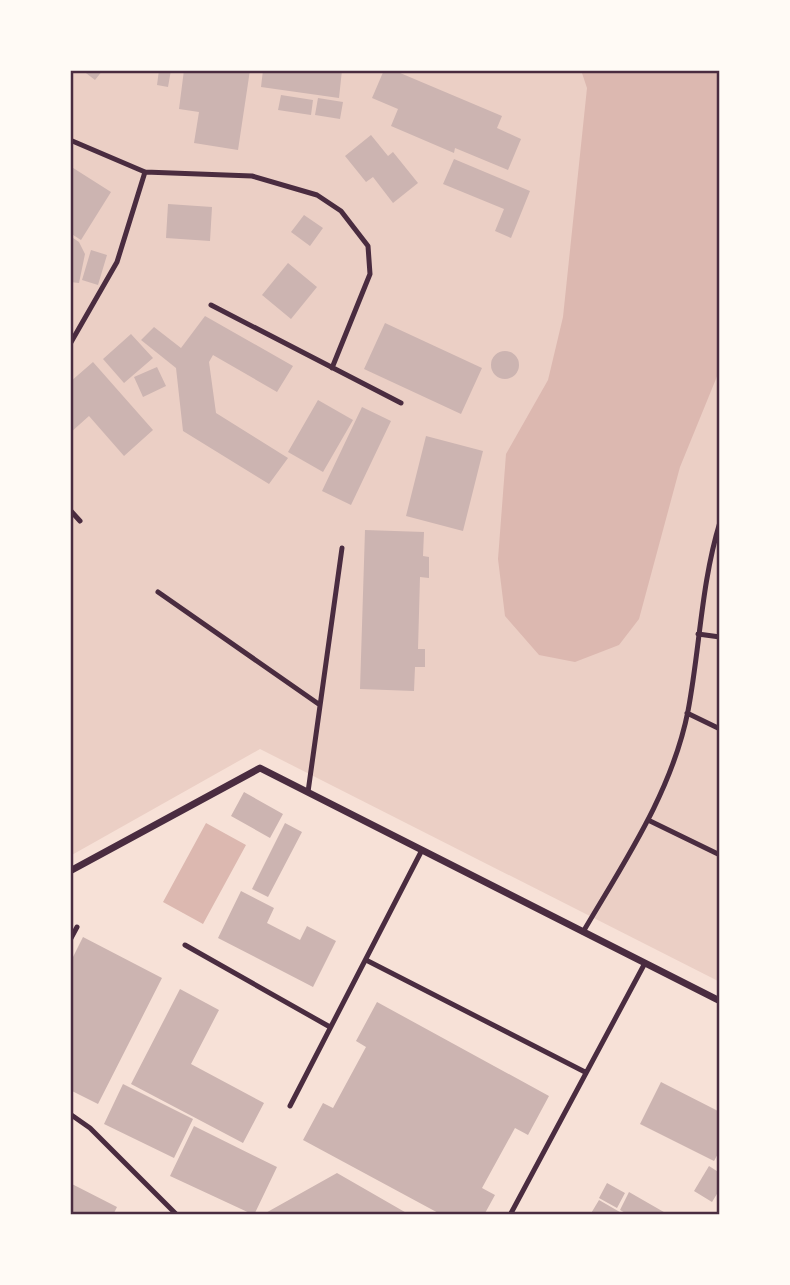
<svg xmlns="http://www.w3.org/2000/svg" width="790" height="1285" font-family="'Fira Sans',sans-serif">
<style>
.green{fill:#ebcfc5}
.water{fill:#dcb8b0}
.building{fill:#ccb4b1}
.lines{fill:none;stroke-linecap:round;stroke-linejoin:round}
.service{stroke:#4a2c40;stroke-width:5}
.minor{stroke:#4a2c40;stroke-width:7}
.neatline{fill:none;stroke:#4a2c40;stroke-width:2.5}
</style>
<rect width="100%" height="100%" fill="#f7e1d7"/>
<path class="green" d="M70 70H720V982L260 749 70 856Z"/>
<path class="water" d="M581 70H720V369L680 467 639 619 619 645 575 662 539 655 505 616 498 559 506 454 548 380 563 317 587 88Z
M206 823 246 845 203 924 163 902Z"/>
<path class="building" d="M82 70H103L95 80Z
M159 70H171L168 87 157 85Z
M184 70H250L238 150 194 143 199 112 179 109Z
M263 70H342L339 98 261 87Z
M384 70H393L502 116 497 128 521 139 508 170 455 148 454 153 391 126 398 109 372 98Z
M281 95 313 100 311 115 278 110Z
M318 98 343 102 340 119 315 115Z
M371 135 388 156 393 152 418 183 393 203 373 177 366 182 345 156Z
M454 159 530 191 511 238 495 231 504 209 443 184Z
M70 166 111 192 81 240 70 233Z
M168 204 212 207 210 241 166 238Z
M304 215 323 228 310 246 291 232Z
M70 236 79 242 85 254 79 283 70 282Z
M91 250 107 255 98 285 82 280Z
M288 263 317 287 291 319 262 295Z
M205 316 293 366 277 392 213 355 209 362 216 413 288 458 269 484 183 431 176 368 141 340 154 327 181 348Z
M385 323 482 368 461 414 364 369Z
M131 334 153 358 124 383 103 359Z
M491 365a14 14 0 1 1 28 0a14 14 0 1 1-28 0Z
M93 362 153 430 124 456 89 416 70 433V382Z
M157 367 166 386 143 397 134 377Z
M318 400 353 420 323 472 288 452Z
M362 407 391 421 351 505 322 491Z
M426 436 483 451 463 531 406 516Z
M365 530 424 532 423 556 429 557V578L420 577 418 649H425V667H415L414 691 360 689Z
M244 792 283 814 270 838 231 816Z
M285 823 302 832 268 897 252 889Z
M241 891 274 908 267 923 300 940 307 926 336 941 313 987 218 938Z
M83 937 162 978 98 1104 70 1090V963Z
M180 989 219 1010 191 1064 264 1103 243 1143 131 1084Z
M377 1002 549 1096 528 1135 515 1128 482 1188 495 1195 484 1215H442L303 1140 323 1103 333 1108 366 1047 356 1041Z
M661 1082 720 1112V1150L714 1161 640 1124Z
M123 1084 193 1119 174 1158 104 1124Z
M194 1126 277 1167 254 1215 170 1176Z
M709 1166 720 1173V1189L712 1202 694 1191Z
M337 1173 410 1215H262Z
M70 1183 117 1207 113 1215H70Z
M607 1183 625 1193 617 1208 599 1198Z
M629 1192 669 1215H629L620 1210Z
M599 1200 625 1215H590Z"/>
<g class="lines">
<path class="service" d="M70 140 145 172 252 176 317 195 341 211 368 246 370 274 332 368
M211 305 401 403
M70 344 117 262 145 172
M70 510 80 521
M158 592 320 705
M698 634 720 637
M687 713 720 729
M308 792 342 548
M648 820 720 855
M583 932C624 862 672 792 688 711 700 648 701 584 720 522
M70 940 77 927
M185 945 330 1027
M366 960 585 1072
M290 1106 422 850
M70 1114 90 1128 177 1215
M510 1215 645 963"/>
<path class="minor" d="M70 871 260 768 720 1001"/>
</g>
<rect width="790" height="1285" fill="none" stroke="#fffaf5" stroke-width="144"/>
<rect x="72" y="72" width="646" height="1141" class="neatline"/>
</svg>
